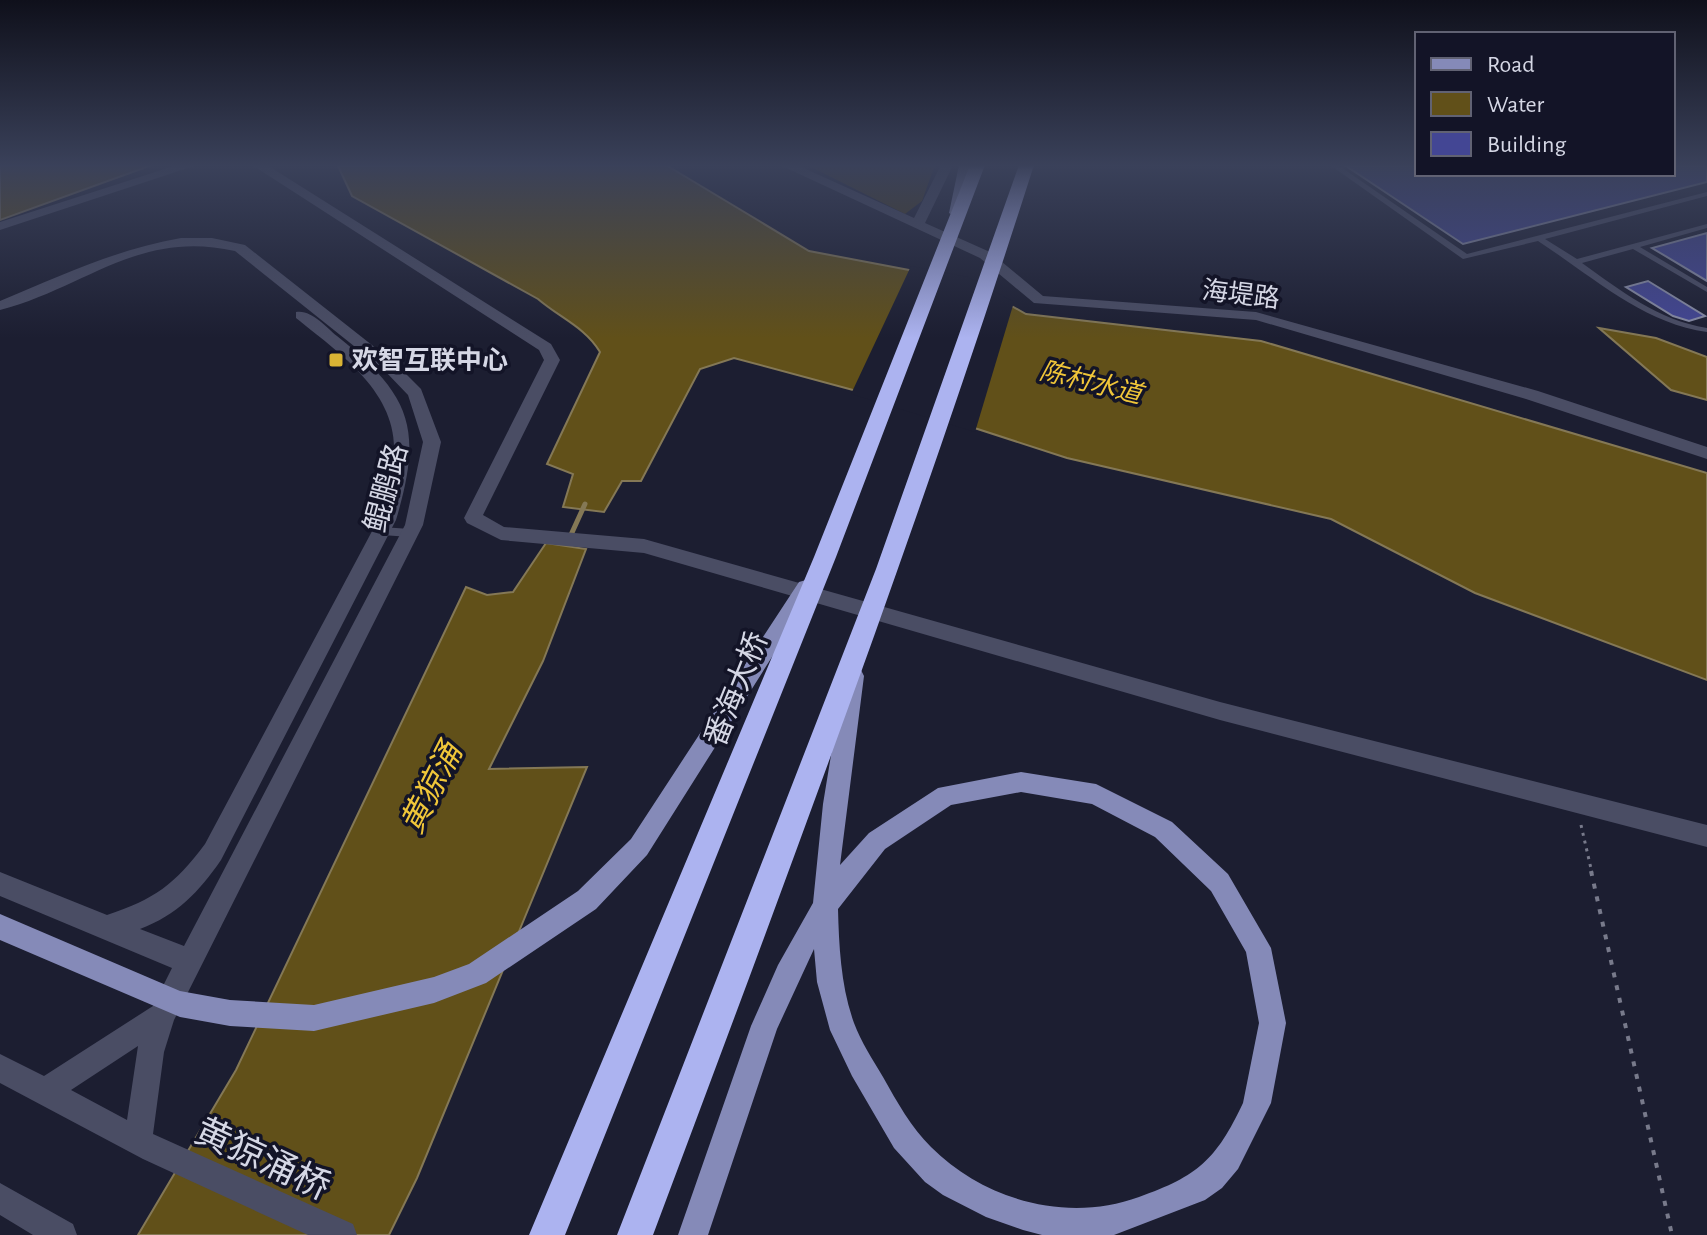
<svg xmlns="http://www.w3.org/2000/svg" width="1707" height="1235" font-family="'Alegreya Sans','Noto Sans SC',sans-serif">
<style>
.green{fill:#493d16}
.water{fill:#615019;stroke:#847856;stroke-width:2}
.pier{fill:#1c1e31}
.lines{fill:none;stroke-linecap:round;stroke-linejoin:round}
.stream{stroke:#847856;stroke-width:5}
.building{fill:#434694;stroke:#898da6;stroke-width:2}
.path-far1{stroke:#787a8b;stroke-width:3;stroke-dasharray:3 5;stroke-linecap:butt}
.path{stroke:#787a8b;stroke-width:4;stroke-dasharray:5 8;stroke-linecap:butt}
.lane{fill:#4a4d64;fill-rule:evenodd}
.street{fill:#4a4d64;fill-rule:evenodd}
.secondary{fill:#4a4d64;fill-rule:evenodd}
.primary{fill:#858ab8;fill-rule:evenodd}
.highway{fill:#acb3f0;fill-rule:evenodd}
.poi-dot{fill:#d9b334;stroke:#131427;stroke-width:3}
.labels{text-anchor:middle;stroke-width:7;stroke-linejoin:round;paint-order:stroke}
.far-street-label{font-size:26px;fill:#d5d7e5;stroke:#131427}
.far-poi-label{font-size:26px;font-weight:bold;fill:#d5d7e5;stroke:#131427;text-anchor:start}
.far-water-label{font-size:26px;font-style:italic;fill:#f0c639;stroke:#131427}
.street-label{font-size:30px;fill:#d5d7e5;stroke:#131427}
.water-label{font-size:32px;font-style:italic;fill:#f0c639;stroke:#131427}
.near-street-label{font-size:36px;fill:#d5d7e5;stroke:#131427}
</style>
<rect width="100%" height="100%" fill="#1c1e31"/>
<path class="green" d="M807 165H935L922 201 905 214Z"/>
<path class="water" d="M0 165H152L0 220Z
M666 165 809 251 967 281 1026 314 1261 341 1707 473V680L1475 593 1331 519 1067 458 879 397 734 358 700 369 641 481H622L604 512 563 507 573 474 547 464 600 352C585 327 560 318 538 299L352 196 338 166Z
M1599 328 1656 338 1707 357V400L1671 390Z
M546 543 586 549 543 661 489 769 587 767 417 1178 389 1235H138L236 1070 466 587 487 595 513 592Z"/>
<path class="pier" d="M911 266 968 277 1014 302 975 432 851 394Z"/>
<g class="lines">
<path class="stream" d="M570 537 585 504"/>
</g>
<path class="building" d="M1346 166H1417V174H1673V166H1707V182L1463 244Z
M1707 233V281L1652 248Z
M1648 281 1705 316 1689 321 1673 316 1626 287Z"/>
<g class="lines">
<path class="path-far1" d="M1581 825 1592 873"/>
<path class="path" d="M1591 871 1672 1235"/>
<path class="lane" d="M1330 165H1338L1467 254 1707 192V196L1545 239 1577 259 1707 224V228L1640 247 1707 287V292L1633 249 1582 263C1621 291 1658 320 1707 328V332C1642 323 1592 276 1538 241L1463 259Z
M382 527 410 529 415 533 410 537 382 535 377 531Z"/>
<path class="street" d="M177 165H197L0 230V222Z
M252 165H267L551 344 560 360 483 515 504 527 644 539 1220 702 1707 825V847L1220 720 644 553 501 540 467 523 464 518 544 360 539 350Z
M780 165H797L914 218 941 165H953L925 223 990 252 1043 296 1256 312 1538 391 1707 447V459L1526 399 1256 320 1034 303 980 258Z"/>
<path class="secondary" d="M181 238H212L245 245 396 364 421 389 441 442 423 525 174 1020 164 1052 153 1134 353 1224 357 1235H308L143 1159 0 1083V1054L44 1076 153 1006 172 968 0 896V872L107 915C155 899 174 885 205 844L378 520C385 498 393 476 394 454 398 392 338 352 296 318V312C311 309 326 327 337 336 412 396 423 429 396 520L221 860C199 892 177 915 140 929L184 946 405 525 423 442 408 395 384 370 235 251C139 229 85 288 0 310V301C60 276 117 249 181 238ZM138 1046 127 1120 71 1090Z
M0 1183 73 1224 77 1235H33L0 1215Z"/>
<path class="primary" d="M959 165H971L963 213 956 217 949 213Z
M806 580 813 582 816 587 813 592 647 855 596 909 486 983 434 1003 314 1031 230 1026 180 1017 0 940V914L180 991 230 1000 314 1005 434 977 469 964 578 891 631 839 799 582Z
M854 667 861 670 864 676 840 865 869 833 938 788 1021 772 1096 784 1172 822 1228 874 1271 948 1286 1023 1271 1103 1238 1169 1222 1188 1205 1200 1114 1235H1042L1023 1230 986 1217 943 1195 925 1182 894 1148 852 1076 830 1030 817 982 814 949 777 1029 708 1235H678L751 1026 778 965 813 903 823 804 844 676 847 670ZM1021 792 1092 804 1155 837 1211 891 1246 952 1259 1023 1243 1103C1216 1160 1198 1176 1139 1197 1068 1223 985 1201 931 1147 911 1127 897 1102 883 1077 873 1060 861 1042 854 1023 841 987 839 947 838 909L885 849 951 805Z"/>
<path class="highway" d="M970 165H985L836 557 565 1235H529L814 557Z
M1019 165H1034C919 526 786 880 653 1235H617L876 569Z"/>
</g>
<linearGradient id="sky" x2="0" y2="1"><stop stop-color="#0f101b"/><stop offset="0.49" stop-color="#3a415a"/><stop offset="1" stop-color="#3a415a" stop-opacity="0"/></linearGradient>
<rect width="1707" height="338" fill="url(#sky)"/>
<rect class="poi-dot" x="328" y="352" width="16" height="16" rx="4"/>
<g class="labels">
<g class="far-street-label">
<text transform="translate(1241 294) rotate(7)" y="9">海堤路</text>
</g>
<g class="far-poi-label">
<text x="352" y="369">欢智互联中心</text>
</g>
<g class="far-water-label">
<text transform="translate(1091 382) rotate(14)" y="9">陈村水道</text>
</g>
<g class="street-label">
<text transform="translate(386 488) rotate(-75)" y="10">鲲鹏路</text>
<text transform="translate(736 689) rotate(-68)" y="10">番海大桥</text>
</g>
<g class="water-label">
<text transform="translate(431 788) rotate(-63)" y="11">黄猄涌</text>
</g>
<g class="near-street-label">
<text transform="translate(263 1158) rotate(25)" y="13">黄猄涌桥</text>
</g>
</g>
<rect x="1415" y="32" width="260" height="144" fill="#131427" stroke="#616273" stroke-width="2"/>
<rect x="1431" y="58" width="40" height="12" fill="#858ab8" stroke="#616273" stroke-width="2"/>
<text x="1487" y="72" font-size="24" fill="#d5d7e5">Road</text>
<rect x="1431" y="92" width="40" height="24" fill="#615019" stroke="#616273" stroke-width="2"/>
<text x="1487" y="112" font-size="24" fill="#d5d7e5">Water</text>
<rect x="1431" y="132" width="40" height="24" fill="#434694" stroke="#616273" stroke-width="2"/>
<text x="1487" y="152" font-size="24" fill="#d5d7e5">Building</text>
</svg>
